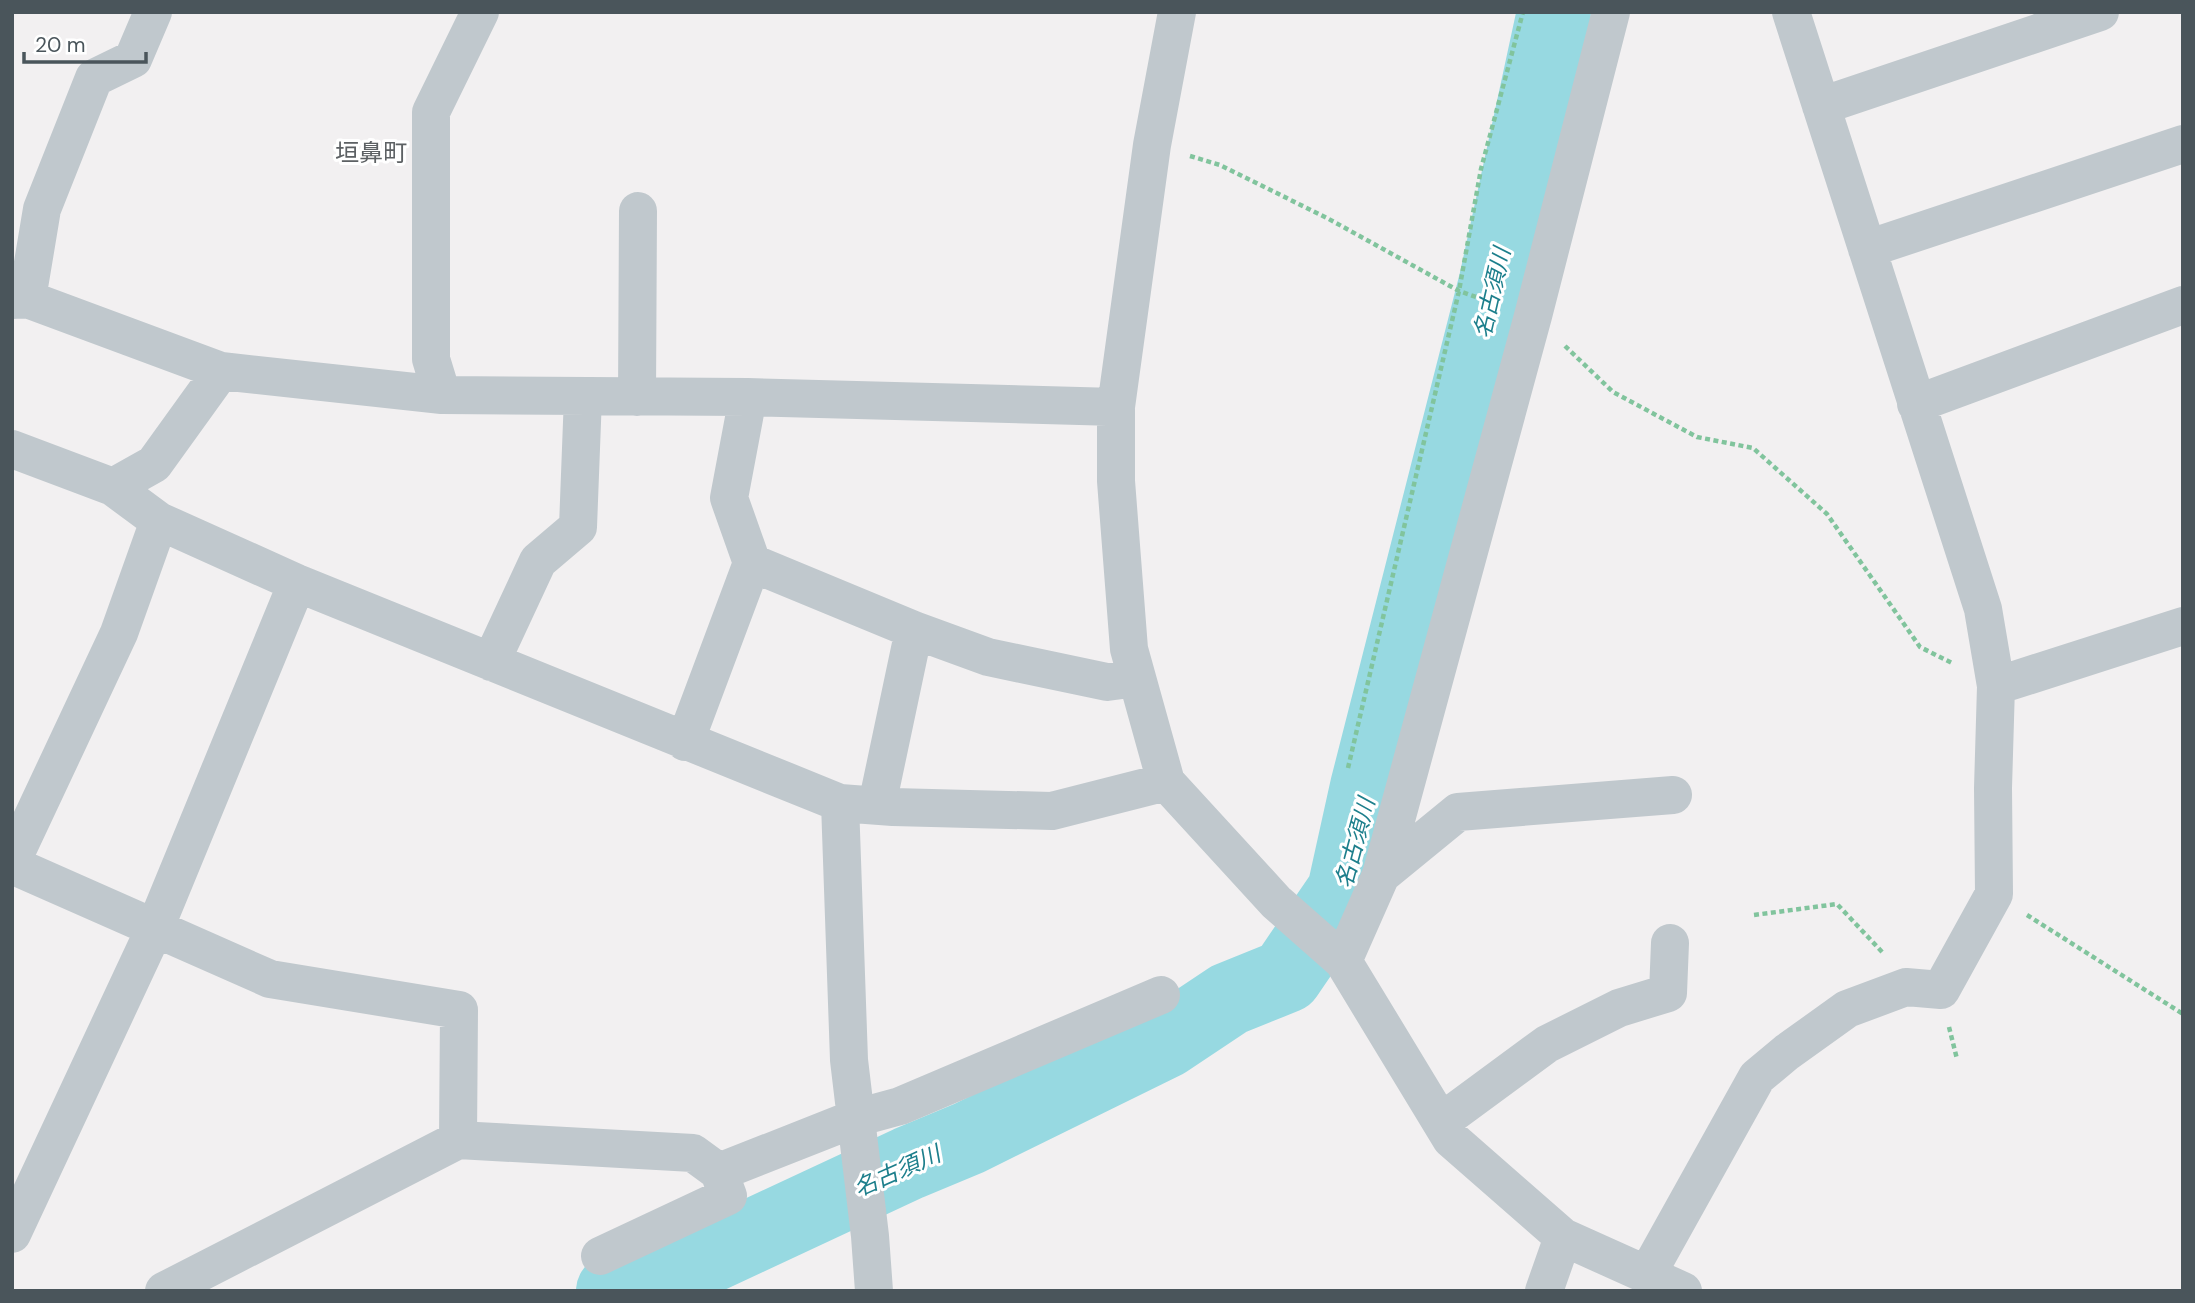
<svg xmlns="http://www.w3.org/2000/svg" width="2195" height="1303" font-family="'DM Sans','Noto Sans JP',sans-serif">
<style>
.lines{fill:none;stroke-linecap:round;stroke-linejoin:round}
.river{stroke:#97d9e1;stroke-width:74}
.path{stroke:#81c49d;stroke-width:4.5;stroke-dasharray:5 3.5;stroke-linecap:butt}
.street{stroke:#c0c8cd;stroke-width:38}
.labels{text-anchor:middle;stroke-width:6;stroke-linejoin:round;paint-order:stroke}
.water-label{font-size:23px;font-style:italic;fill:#1d7f8c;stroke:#fff}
.quarter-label{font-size:24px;fill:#5d6164;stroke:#fff}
</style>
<rect width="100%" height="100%" fill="#f2f0f1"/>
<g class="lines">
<path class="river" d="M613 1291 682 1269 909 1163 969 1138 1166 1041 1229 999 1286 976 1344 891 1367 787 1496 281 1554 12"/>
<path class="path" d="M1190 156 1220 165 1327 218 1459 291 1496 304
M1565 346 1613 392 1697 437 1753 448 1827 514 1920 647 1952 663
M1348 768 1459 291 1481 169 1523 12
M1754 915 1837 904 1884 954
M2027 915 2183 1014
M1949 1027 1957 1059"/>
<path class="street" d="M1177 12 1152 145 1116 407V481L1129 649 1166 782 1276 902 1343 961 1451 1139 1563 1237 1683 1291
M1821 106 2100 12
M1867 249 2183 144
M27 299 42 209 94 78 133 59 153 12
M12 300 27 299 221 371 442 395 748 397 1116 407
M442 395 431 359V112L480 12
M637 397 638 211
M748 397 729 498 752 563 914 630 988 657 1107 682 1137 678
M1916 404 2183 305
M12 449 113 487 159 521 297 583 840 803 893 807 1052 811 1166 782
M113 487 154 464 221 371
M491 662 538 561 578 527 583 396
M1996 686 2183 626
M685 742 752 563
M840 803 849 1060 870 1236 874 1291
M877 805 914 630
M12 861 119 633 159 521
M12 865 270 979 459 1010 458 1140
M1381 875 1458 812 1673 795
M1343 961 1381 875 1533 316 1611 12
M1441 1122 1547 1044 1619 1008 1668 993 1670 943
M12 1234 155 928 297 583
M600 1256 728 1196 719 1172
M1654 1262 1757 1077 1787 1052 1847 1009 1906 987 1941 990 1994 894 1993 788 1996 686 1983 609 1791 12
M164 1291 458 1140 693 1153 719 1172 856 1118 900 1106 1161 995
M1544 1291 1563 1237"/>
</g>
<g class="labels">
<g class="water-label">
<text transform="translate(1492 293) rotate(-77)" y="8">名古須川</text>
<text transform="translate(1355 843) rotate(-75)" y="8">名古須川</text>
<text transform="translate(897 1171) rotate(-24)" y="8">名古須川</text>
</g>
<g class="quarter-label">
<text x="371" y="161">垣鼻町</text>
</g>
</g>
<rect width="2195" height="1303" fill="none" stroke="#4a555b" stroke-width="28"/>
<path d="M24 52v10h122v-10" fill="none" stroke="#4a555b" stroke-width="3.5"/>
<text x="35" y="52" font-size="21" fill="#4a555b" stroke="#ffffff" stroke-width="5" paint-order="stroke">20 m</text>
</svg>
